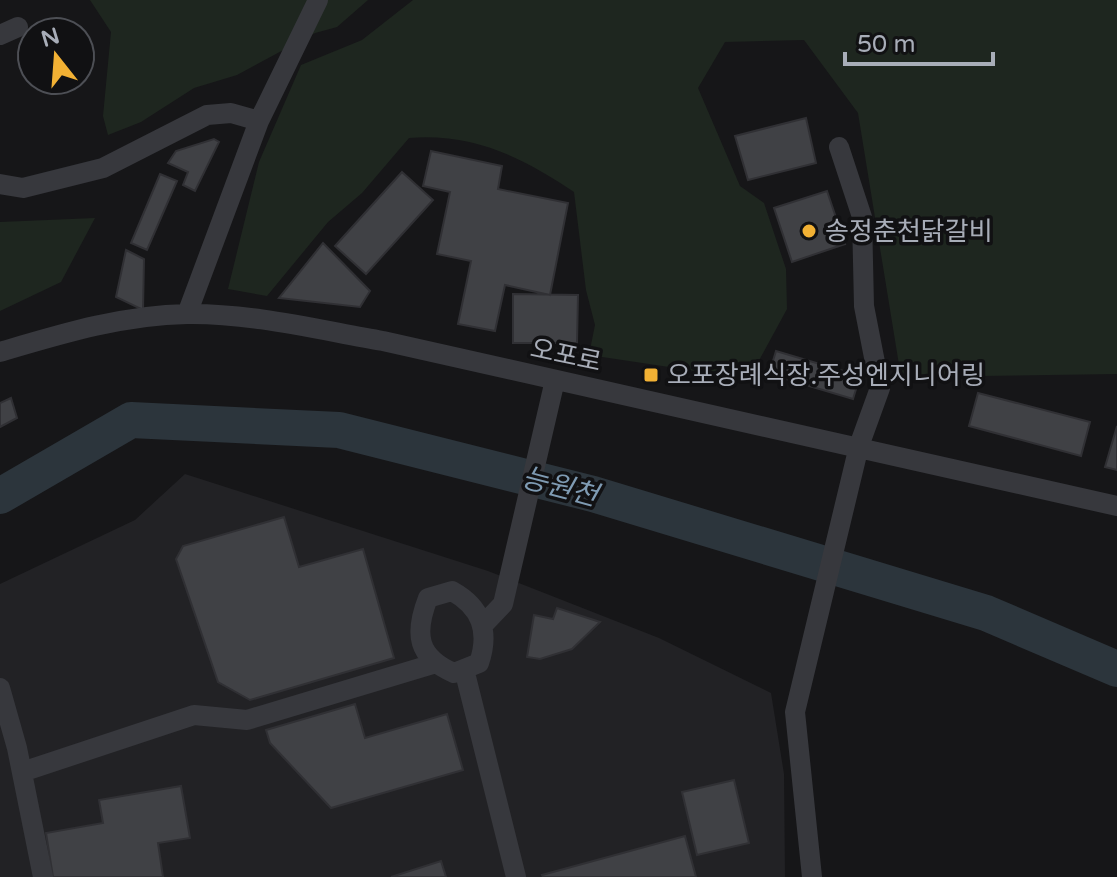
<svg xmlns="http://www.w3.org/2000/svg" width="1117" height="877" font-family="'Varela Round','Noto Sans KR',sans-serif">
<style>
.built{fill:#222225}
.green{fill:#1e261f}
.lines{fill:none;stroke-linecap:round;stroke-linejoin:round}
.river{stroke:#2c353c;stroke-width:36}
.building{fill:#404145;stroke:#303034;stroke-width:2}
.minor{stroke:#37383d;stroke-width:20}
.poi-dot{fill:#f2b134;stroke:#111113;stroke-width:3}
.labels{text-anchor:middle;stroke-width:7;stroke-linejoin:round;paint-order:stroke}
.poi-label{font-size:26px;fill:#a8adb8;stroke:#111113;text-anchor:start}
.street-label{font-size:26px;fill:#a8adb8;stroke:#111113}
.water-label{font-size:28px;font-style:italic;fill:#7f9bb3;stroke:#111113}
</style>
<rect width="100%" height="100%" fill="#161618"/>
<path class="built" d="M185 474 488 571 659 638 771 693 784 774 785 877H0V584L135 520Z"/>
<path class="green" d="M90 0H368L337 27 315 33 237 75 194 88 141 122 108 135 103 116 111 32Z
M413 0H1117V374L901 377 858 113 804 40 725 42 698 88 740 186 764 203 786 269 787 309 749 379 589 355 595 325 586 290 574 192C522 157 473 133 409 138L362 193 328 222 267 296 228 289 259 162 301 65 362 40Z
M95 218 61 282 0 311V222Z"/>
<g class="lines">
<path class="river" d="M0 496 131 420 339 430 593 494 986 613 1117 669"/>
</g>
<path class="building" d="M806 118 816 163 748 180 735 136Z
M214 139 219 142 195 191 183 185 188 172 168 163 176 151Z
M431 151 502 166 498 189 568 203 550 295 505 285 495 331 458 324 471 261 437 254 450 192 423 186Z
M402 172 433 200 366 274 335 246Z
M160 174 177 181 147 250 131 243Z
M827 191 845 244 792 262 774 208Z
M323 243 370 291 360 307 279 298Z
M126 250 144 259 143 310 116 297Z
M513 294 578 295 577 343H513Z
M776 351 860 376 853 399 769 374Z
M978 393 1090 422 1081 456 969 426Z
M11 398 17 418 0 427V403Z
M1117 426V470L1105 467Z
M284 517 299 567 363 549 394 658 250 700 218 682 176 559 183 546Z
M557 608 600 622 572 649 540 659 527 657 534 615 553 619Z
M355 704 365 738 447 714 463 770 331 808 270 743 266 730Z
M734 780 749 843 697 855 682 792Z
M181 786 190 838 158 843 163 877H53L46 833 103 823 99 800Z
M685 836 696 877H543L542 875Z
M441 861 446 877H391Z"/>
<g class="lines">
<path class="minor" d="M0 35 18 27
M259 121 318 0
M0 184 23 188 103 168 207 115 231 113 259 121 187 314
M0 352C61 334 123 315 187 314 251 313 319 330 383 341L1117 506
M452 591C481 607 490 631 479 663L454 673C417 657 414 634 428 598Z
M483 625 503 604 555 380
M464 669 516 877
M0 688 17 748 43 877
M22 772 194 715 247 720 433 664
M812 877 795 712 859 446 880 388 864 306 862 217 839 147"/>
</g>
<g class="poi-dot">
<circle cx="809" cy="231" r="8"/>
<rect x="643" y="367" width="16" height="16" rx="4"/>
</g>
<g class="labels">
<g class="poi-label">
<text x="825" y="240">송정춘천닭갈비</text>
<text x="667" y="384">오포장례식장.주성엔지니어링</text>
</g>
<g class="street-label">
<text transform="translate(566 355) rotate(12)" y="9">오포로</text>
</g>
<g class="water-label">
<text transform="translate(560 486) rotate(15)" y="10">능원천</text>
</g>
</g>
<g transform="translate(56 56) rotate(343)"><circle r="38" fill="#111113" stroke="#4d4f55" stroke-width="2"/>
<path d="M0-6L14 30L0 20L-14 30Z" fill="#f2b134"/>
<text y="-12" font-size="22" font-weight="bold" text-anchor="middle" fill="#a8adb8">N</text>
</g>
<path d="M845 52v12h148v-12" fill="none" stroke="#a8adb8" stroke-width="4"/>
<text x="857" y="52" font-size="24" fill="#a8adb8" stroke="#111113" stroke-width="6" paint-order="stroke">50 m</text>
</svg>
